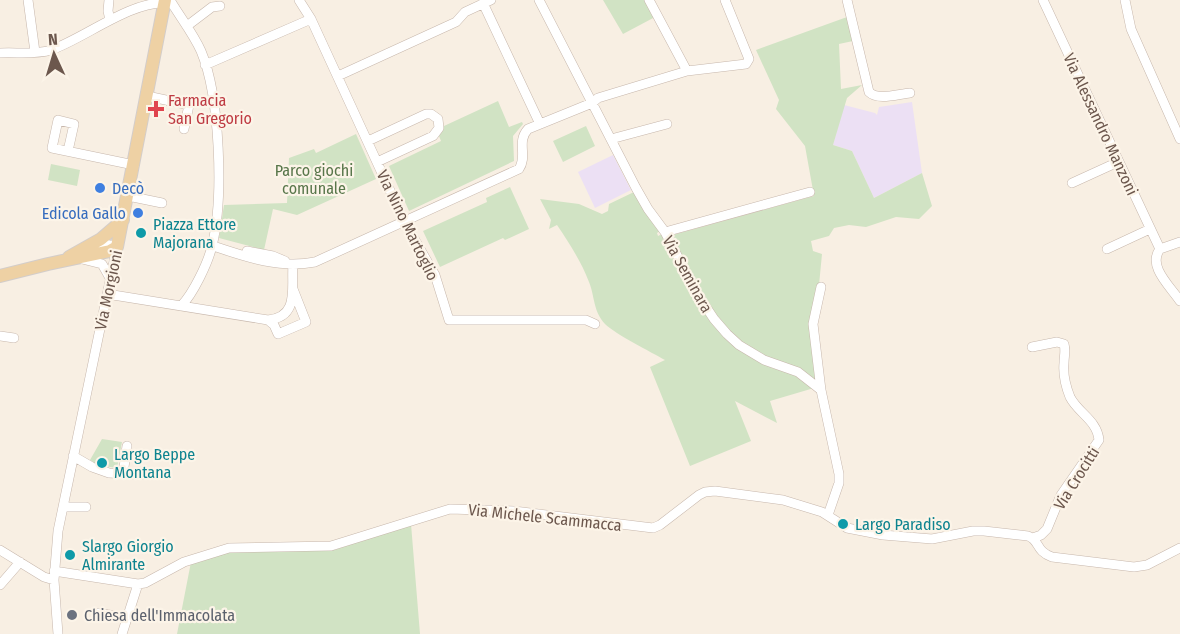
<svg xmlns="http://www.w3.org/2000/svg" width="1180" height="634" font-family="'Fira Sans Condensed',sans-serif">
<style>
.education{fill:#ece0f4}
.green{fill:#d1e3c4}
.lines{fill:none;stroke-linecap:round;stroke-linejoin:round}
.minor-casing{stroke:#c7b7ac;stroke-width:10}
.major-casing{stroke:#d3cdca;stroke-width:14}
.minor{stroke:#fff;stroke-width:9}
.major{stroke:#eed1a4;stroke-width:12}
.health-dot{fill:#e0444e;stroke:#fcf4e8;stroke-width:2}
.shop-dot{fill:#3f7fe0;stroke:#fcf4e8;stroke-width:2}
.culture-dot{fill:#0f9aa8;stroke:#fcf4e8;stroke-width:2}
.worship-dot{fill:#6b7280;stroke:#fcf4e8;stroke-width:2}
.labels{text-anchor:middle;stroke-width:4.5;stroke-linejoin:round;paint-order:stroke}
.health-label{font-size:16px;fill:#be3a42;stroke:#fcf4e8;text-anchor:start}
.street-label{font-size:16px;fill:#6c574d;stroke:#fcf4e8}
.park-label{font-size:16px;fill:#58764a;stroke:#fcf4e8}
.shop-label{font-size:16px;fill:#366cbe;stroke:#fcf4e8;text-anchor:start}
.culture-label{font-size:16px;fill:#0d838f;stroke:#fcf4e8;text-anchor:start}
.worship-label{font-size:16px;fill:#5b616d;stroke:#fcf4e8;text-anchor:start}
</style>
<rect width="100%" height="100%" fill="#f8efe3"/>
<path class="education" d="M912 102 922 173 874 198 852 151 833 145 844 105 875 113 877 115 879 107Z
M613 155 631 190 595 208 578 172Z"/>
<path class="green" d="M603 0H645L655 17 623 34Z
M847 17 853 41 839 44 841 89 862 85 847 98 833 145 852 151 874 198 922 173 932 206 919 219 896 217 866 227 849 225 834 228 829 236 811 241 813 251 822 254 819 285 811 321 817 383 800 368 773 362 738 339 720 321 687 271 669 236 814 196 805 146 776 109 779 100 756 50Z
M498 101 509 127 522 122 523 124 513 136 514 161 409 211 389 166 441 141 439 136 444 126Z
M586 126 595 146 563 162 553 141Z
M356 134 376 179 297 215 273 209 264 250 219 238 224 205 287 203 289 158 314 149 316 153Z
M51 164 80 170 77 186 48 180Z
M510 187 529 229 505 240 503 238 440 267 423 231 487 202 486 198Z
M634 192 660 231 657 233 658 236 662 234 691 288 689 293 691 297H697L753 357 772 368 797 374 814 388 770 401 777 423 735 401 751 441 690 466 650 367 665 360C651 352 615 334 605 324 593 311 595 297 589 282 581 261 569 243 557 225L549 229 551 220 540 199 579 204 602 214 608 211 609 204Z
M102 439 122 442 117 468 98 465 90 460Z
M411 524 420 634H177L191 562 229 550H334Z"/>
<g class="lines">
<g class="minor-casing">
<path id="minor" d="M28 0 35 52
M109 0 108 11 110 20
M170 0C180 17 193 33 201 51 220 96 224 198 212 246 208 263 193 294 181 306
M299 0 311 19 404 221 435 275 449 320H586L595 324
M539 0 636 188 648 209 665 232 696 292 714 319 727 334 739 345 764 360 798 372 821 390 839 474V483L828 515
M649 0 687 71
M847 0 869 92C878 101 898 94 910 93
M1043 0 1160 249
M1125 0 1131 29 1180 139
M483 3 540 124
M187 26 212 7 220 6
M0 53C16 52 35 55 51 50 83 39 131 1 165 3
M205 65 311 19
M338 76 456 22 465 12 491 0
M147 96 189 105 184 129
M611 139 667 124
M368 141 426 114H431L438 119 439 128 433 136 377 162
M68 151 74 124 58 120 52 148 134 165
M1072 183 1118 162
M128 196 162 203
M665 232 810 192
M1180 242 1160 249C1147 266 1170 286 1180 301
M213 246C246 257 280 269 315 262L519 169C528 156 516 142 528 129L592 103 598 98 687 71 746 64 749 59 725 0
M1107 249 1150 229
M247 251 273 256 285 261
M82 259 102 264 110 278
M107 294 268 320C300 317 291 287 293 264
M268 320 274 325 278 334 306 322 293 289
M0 336 14 338
M1032 347 1057 342 1064 344C1066 351 1064 356 1064 363 1063 373 1066 387 1070 397 1078 413 1097 420 1099 440L1061 495 1047 529 1041 535 1033 538
M821 390 813 324 821 287
M73 456 92 467 109 473 148 475
M123 474 127 446
M63 507H86
M0 550 44 577 54 580
M54 571 138 584 145 583 184 562 229 548 331 546 450 509 514 511 653 528 660 525 699 495 705 492 715 491 783 500 822 512 847 528 883 535 932 539 973 531H984L1028 536C1040 540 1035 551 1052 557L1134 567 1147 565 1180 548
M0 585 20 562
M98 613 128 618
M58 634 54 580 58 531 117 247C108 242 101 246 92 249
M122 634 138 584"/>
</g>
<g class="major-casing">
<path id="major" d="M69 257 101 239 123 220
M0 276 48 264 110 251 117 247 165 0"/>
</g>
<use href="#minor" class="minor"/>
<use href="#major" class="major"/>
</g>
<path class="health-dot" d="M153 100h6v6h6v6h-6v6h-6v-6h-6v-6h6z"/>
<g class="shop-dot">
<circle cx="100" cy="188" r="6"/>
<circle cx="138" cy="213" r="6"/>
</g>
<g class="culture-dot">
<circle cx="141" cy="233" r="6"/>
<circle cx="102" cy="463" r="6"/>
<circle cx="843" cy="524" r="6"/>
<circle cx="70" cy="555" r="6"/>
</g>
<circle class="worship-dot" cx="72" cy="615" r="6"/>
<g class="labels">
<g class="health-label">
<text x="168" y="106">Farmacia<tspan x="168" dy="18">San Gregorio</tspan></text>
</g>
<g class="street-label">
<text transform="translate(1101 124) rotate(65)" y="6">Via Alessandro Manzoni</text>
<text transform="translate(408 225) rotate(64)" y="6">Via Nino Martoglio</text>
<text transform="translate(688 274) rotate(61)" y="6">Via Seminara</text>
<text transform="translate(108 290) rotate(-78)" y="6">Via Morgioni</text>
<text transform="translate(1076 478) rotate(-58)" y="6">Via Crocitti</text>
<text transform="translate(545 517) rotate(6)" y="6">Via Michele Scammacca</text>
</g>
<g class="park-label">
<text x="314" y="176">Parco giochi<tspan x="314" dy="18">comunale</tspan></text>
</g>
<g class="shop-label">
<text x="112" y="194">Decò</text>
<text x="126" y="219" text-anchor="end">Edicola Gallo</text>
</g>
<g class="culture-label">
<text x="153" y="230">Piazza Ettore<tspan x="153" dy="18">Majorana</tspan></text>
<text x="114" y="460">Largo Beppe<tspan x="114" dy="18">Montana</tspan></text>
<text x="855" y="530">Largo Paradiso</text>
<text x="82" y="552">Slargo Giorgio<tspan x="82" dy="18">Almirante</tspan></text>
</g>
<g class="worship-label">
<text x="84" y="621">Chiesa dell'Immacolata</text>
</g>
</g>
<g transform="translate(54 54) rotate(356)" stroke="#fcf4e8" stroke-width="4.5" paint-order="stroke">
<path d="M0-4.5L10 22L0 15L-10 22Z" fill="#6c574d"/>
<text y="-9" font-size="16" font-weight="bold" text-anchor="middle" fill="#6c574d">N</text>
</g>
</svg>
